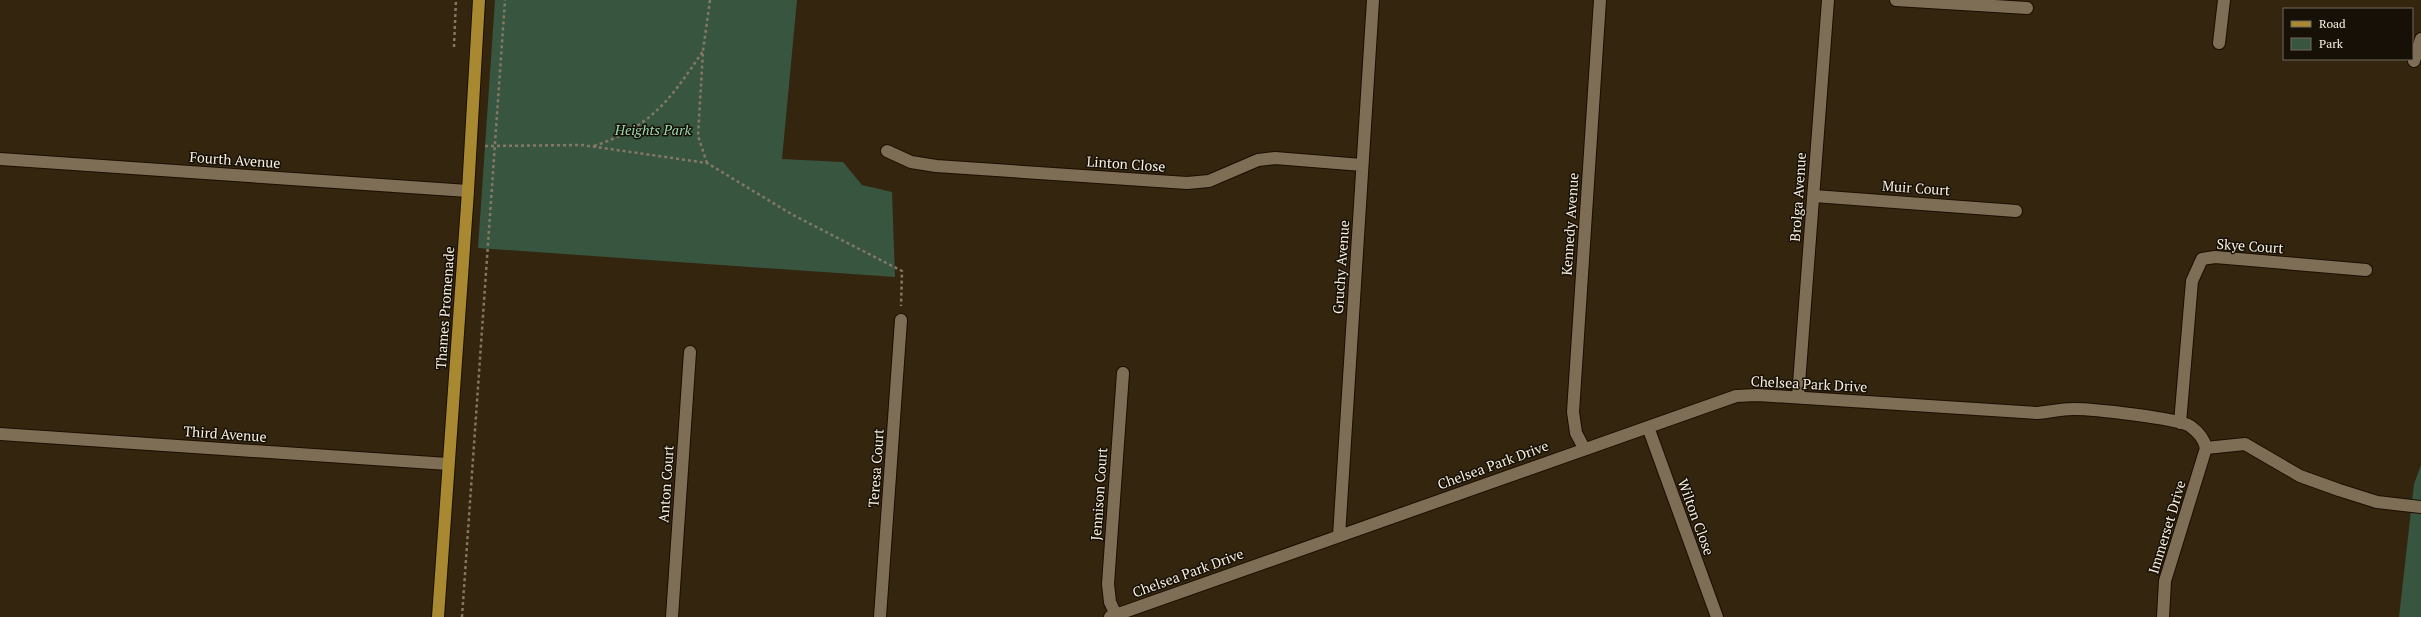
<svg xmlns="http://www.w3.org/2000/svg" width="2421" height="617" font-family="'PT Serif',serif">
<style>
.green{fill:#385540}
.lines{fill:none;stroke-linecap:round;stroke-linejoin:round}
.minor-casing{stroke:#1b0e00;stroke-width:14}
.major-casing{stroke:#1b0e00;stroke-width:14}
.path{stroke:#847864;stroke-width:2.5;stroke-dasharray:3 3;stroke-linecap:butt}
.minor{stroke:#7f6e56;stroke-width:12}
.major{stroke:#a88831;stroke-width:12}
.labels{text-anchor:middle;stroke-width:3;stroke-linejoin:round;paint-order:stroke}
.park-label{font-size:14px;font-style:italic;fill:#9cdaad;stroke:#161006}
.street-label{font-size:14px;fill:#f9f0e2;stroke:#161006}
</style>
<rect width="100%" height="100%" fill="#34250e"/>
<path class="green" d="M495 0H797L782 159 843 162 862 185 892 192 895 277 478 248Z
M2421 465V617H2399L2414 484Z"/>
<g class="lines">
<g class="minor-casing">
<path id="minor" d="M1896 0 2027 8
M2219 43 2224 0
M2414 61 2421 39
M887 151 911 162 936 166 1187 183 1209 181 1258 160 1275 158 1362 165
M0 159 468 191
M1814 196 2016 211
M1798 397 1828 0
M2180 423 2192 281 2202 259 2215 257 2366 270
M1648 427 1717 617
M0 434 448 464
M1584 448 1576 433 1573 412 1600 0
M1339 536 1373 0
M1116 615 1110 602 1108 584 1123 373
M672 617 690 352
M880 617 901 320
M1110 617 1736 396 1757 395 2037 413C2049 412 2061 409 2074 409 2092 409 2177 418 2190 426 2197 431 2204 438 2206 448L2245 444 2300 476 2339 490 2377 502 2421 507
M2163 617 2165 581 2206 448"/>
</g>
<g class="major-casing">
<path id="major" d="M438 617 468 191 479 0"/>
</g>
<path class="path" d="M454 47 456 0
M485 146 582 145 707 163 793 215 902 271 901 306
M594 146C651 127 670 100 703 51
M707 163 698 136 703 51 710 0
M462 617 505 0"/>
<use href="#minor" class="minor"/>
<use href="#major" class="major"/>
</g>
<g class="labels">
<g class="park-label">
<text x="653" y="135">Heights Park</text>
</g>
<g class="street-label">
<text transform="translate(235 160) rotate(4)" y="5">Fourth Avenue</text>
<text transform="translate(1126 164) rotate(4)" y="5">Linton Close</text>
<text transform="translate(1916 188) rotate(4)" y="5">Muir Court</text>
<text transform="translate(1798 197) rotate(-86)" y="5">Brolga Avenue</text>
<text transform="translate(1570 224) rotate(-86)" y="5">Kennedy Avenue</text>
<text transform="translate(2250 246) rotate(4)" y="5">Skye Court</text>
<text transform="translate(1341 267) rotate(-86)" y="5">Gruchy Avenue</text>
<text transform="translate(445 308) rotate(-86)" y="5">Thames Promenade</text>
<text transform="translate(1809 384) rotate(3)" y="5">Chelsea Park Drive</text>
<text transform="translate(225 434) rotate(4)" y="5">Third Avenue</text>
<text transform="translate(1493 465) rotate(-20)" y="5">Chelsea Park Drive</text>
<text transform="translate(876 468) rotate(-86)" y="5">Teresa Court</text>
<text transform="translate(666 484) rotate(-86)" y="5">Anton Court</text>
<text transform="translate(1099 494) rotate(-86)" y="5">Jennison Court</text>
<text transform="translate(1696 517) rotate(70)" y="5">Wilton Close</text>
<text transform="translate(2167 527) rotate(-73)" y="5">Immerset Drive</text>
<text transform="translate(1188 573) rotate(-20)" y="5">Chelsea Park Drive</text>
</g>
</g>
<rect x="2283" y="8" width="130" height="52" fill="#161006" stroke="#716a5e"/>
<rect x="2291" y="21" width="20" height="6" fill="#a88831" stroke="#716a5e"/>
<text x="2319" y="28" font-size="12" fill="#f9f0e2">Road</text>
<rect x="2291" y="38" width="20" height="12" fill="#385540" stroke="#716a5e"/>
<text x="2319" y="48" font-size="12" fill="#f9f0e2">Park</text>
</svg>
